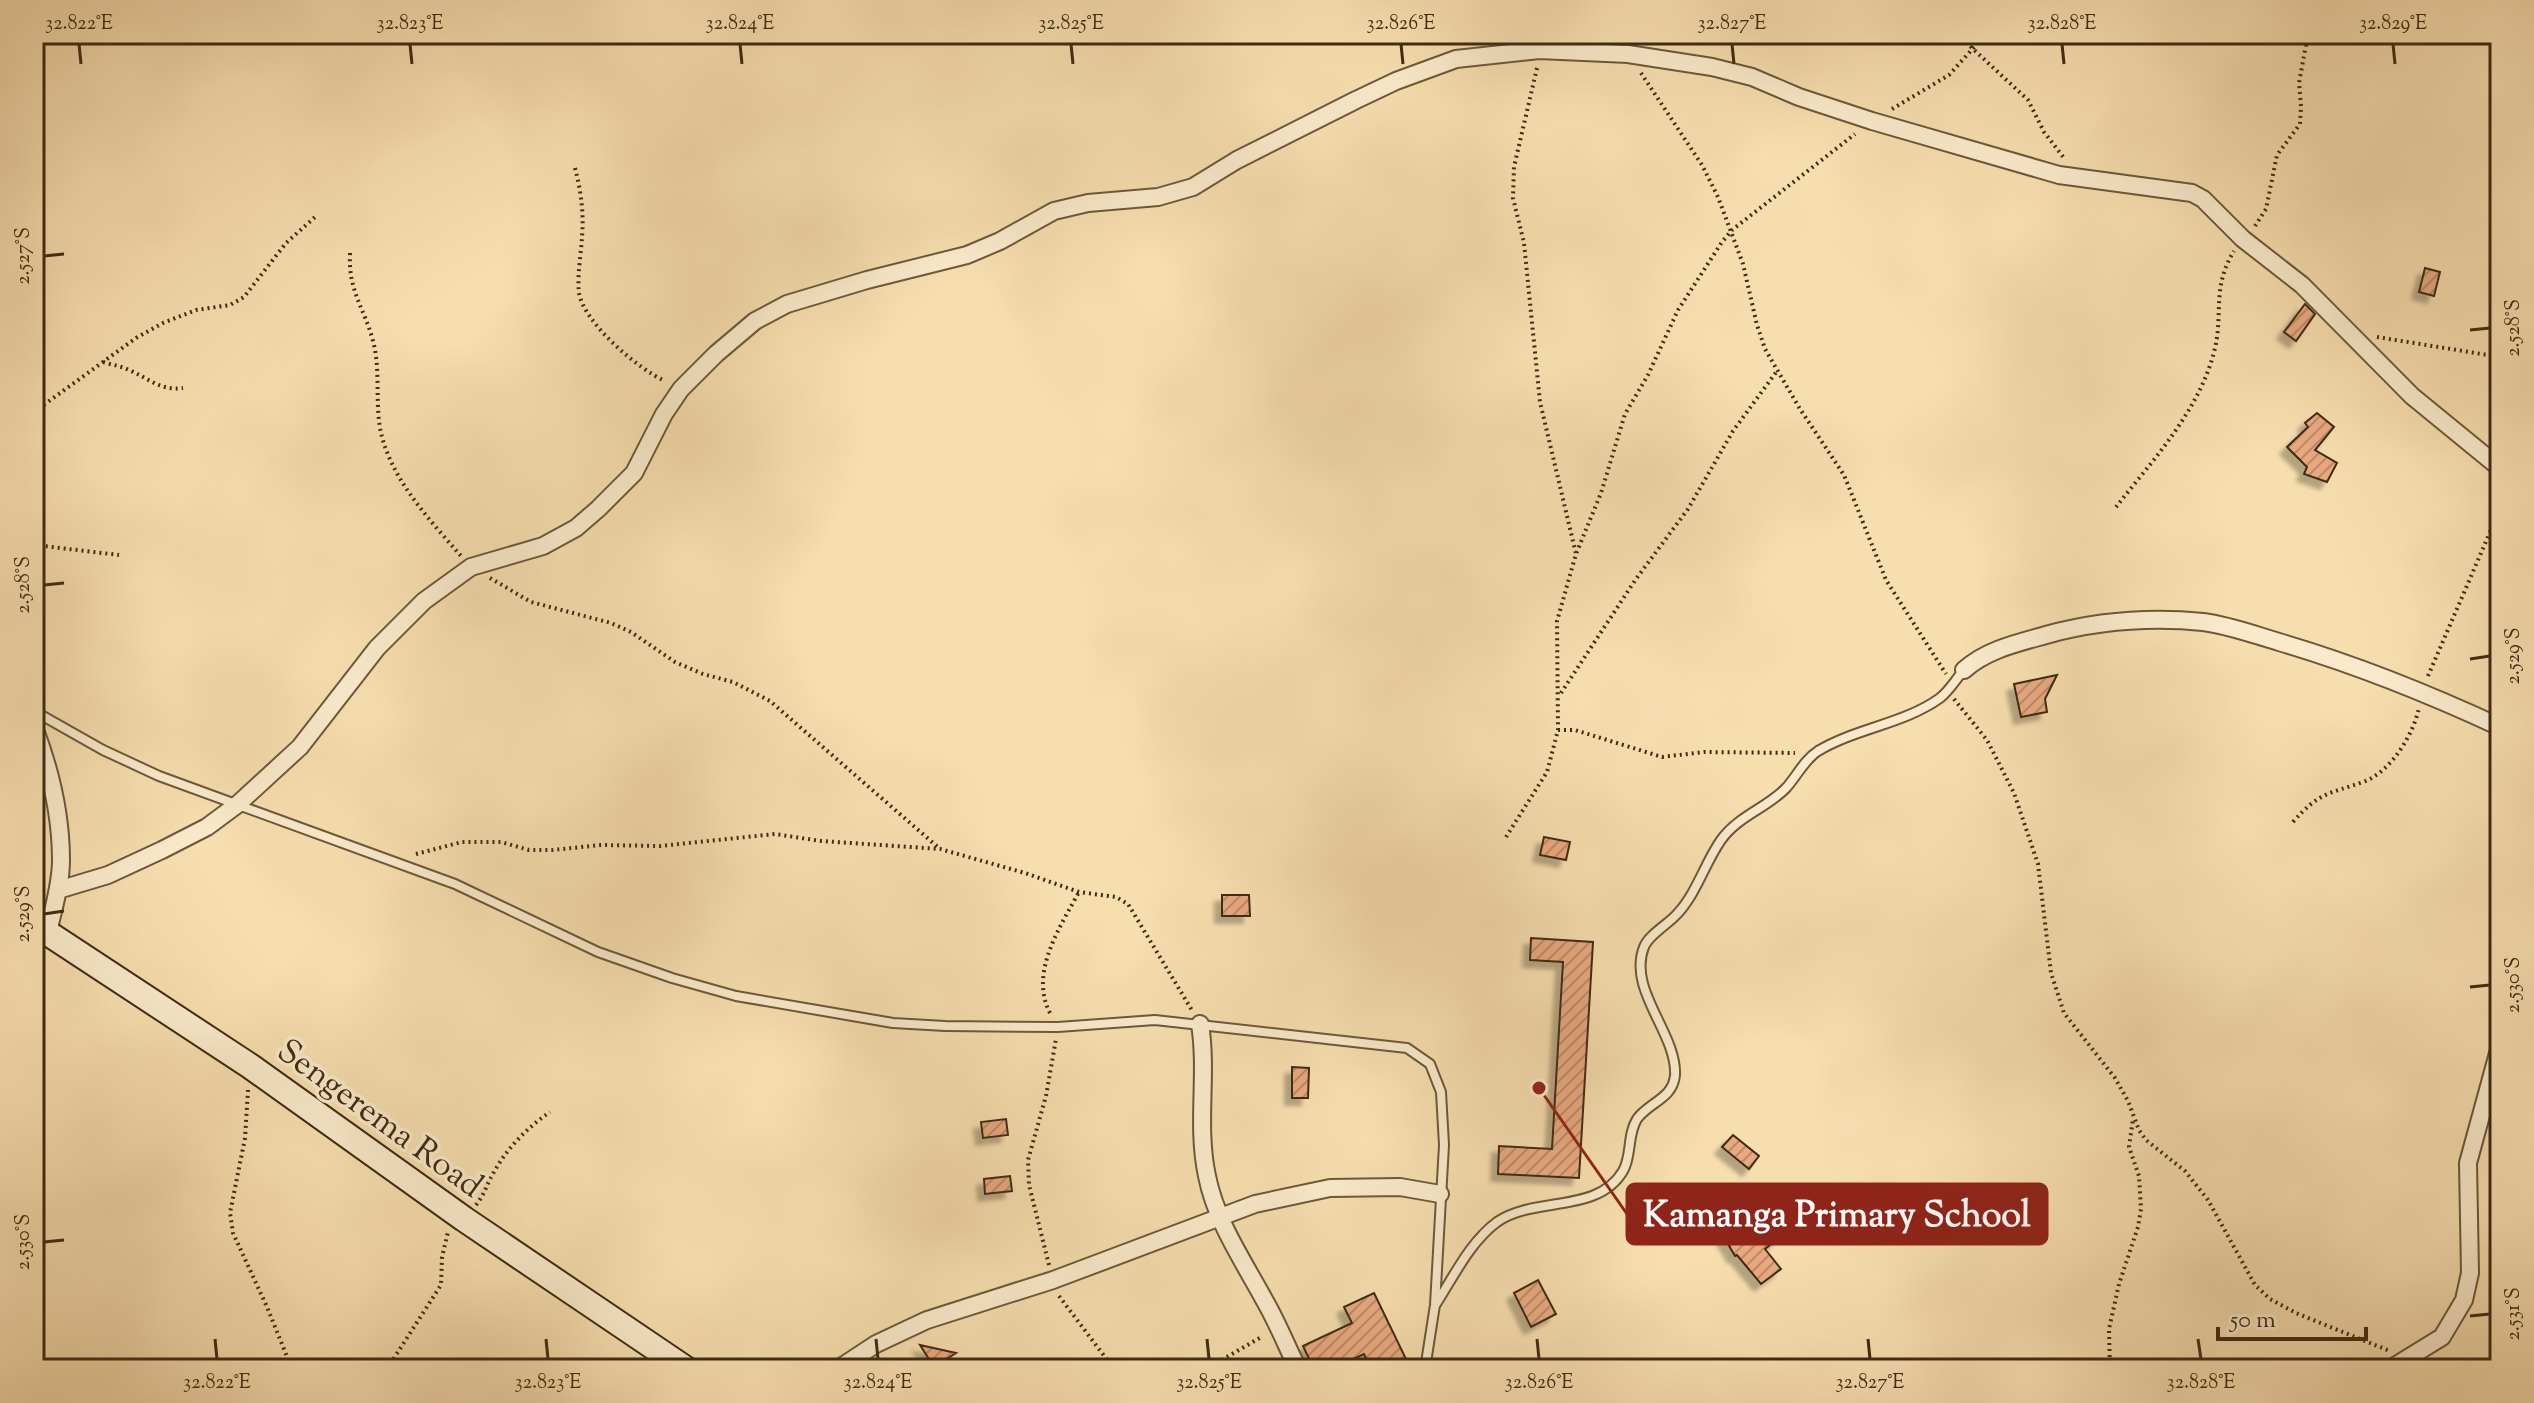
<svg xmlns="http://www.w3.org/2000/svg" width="2534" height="1403" font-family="'Sorts Mill Goudy',serif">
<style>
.building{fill:url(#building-hatch);stroke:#3e2b12;stroke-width:2;filter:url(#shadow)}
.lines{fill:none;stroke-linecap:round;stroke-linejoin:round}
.lane-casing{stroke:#6c5839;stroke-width:12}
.street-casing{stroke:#6c5839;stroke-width:20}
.secondary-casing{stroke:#3e2b12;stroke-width:28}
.path{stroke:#3e2b12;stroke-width:4;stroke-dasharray:2 4;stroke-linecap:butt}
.lane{stroke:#faeacb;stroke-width:8}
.street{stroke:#faeacb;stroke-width:16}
.secondary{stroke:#faeacb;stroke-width:24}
.ticks{fill:none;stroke:#3e2b12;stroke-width:3}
.labels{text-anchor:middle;stroke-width:7;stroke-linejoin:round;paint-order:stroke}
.street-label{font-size:34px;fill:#3e2b12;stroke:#faeacb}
.leader{fill:none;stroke:#8f2418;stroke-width:3}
.callout-dot{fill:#8f2418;stroke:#faeacb;stroke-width:3}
.callout{fill:#8f2418;stroke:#8f2418;stroke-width:3}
.callout-label{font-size:36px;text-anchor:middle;font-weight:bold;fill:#fff}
.neatline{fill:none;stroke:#3e2b12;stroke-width:3}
.ticks-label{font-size:20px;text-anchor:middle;fill:#3e2b12}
</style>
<defs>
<pattern id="building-hatch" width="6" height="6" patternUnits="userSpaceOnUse" patternTransform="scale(2)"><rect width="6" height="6" fill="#e9a981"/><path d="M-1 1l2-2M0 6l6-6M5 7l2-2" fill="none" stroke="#be8a68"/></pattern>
<filter id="shadow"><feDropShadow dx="-7" dy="7" stdDeviation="2" flood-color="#0004"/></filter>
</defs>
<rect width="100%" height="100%" fill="#f7deaf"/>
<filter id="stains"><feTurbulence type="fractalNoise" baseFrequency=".0025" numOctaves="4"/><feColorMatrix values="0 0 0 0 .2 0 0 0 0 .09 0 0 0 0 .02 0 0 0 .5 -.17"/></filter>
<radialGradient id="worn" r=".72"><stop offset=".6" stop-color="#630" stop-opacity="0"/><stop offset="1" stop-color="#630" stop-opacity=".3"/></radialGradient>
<path class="building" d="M2425 268 2440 272 2434 296 2419 292Z
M2305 304 2315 314 2296 341 2284 332Z
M2317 413 2334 427 2315 450 2337 463 2327 482 2304 474 2307 467 2287 447 2308 427 2305 423Z
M2057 675 2045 699 2047 712 2021 717 2014 684Z
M1544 837 1570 842 1566 860 1540 855Z
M1222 895H1249L1250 916H1222Z
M1531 938 1593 942 1579 1178 1498 1174 1499 1146 1552 1149 1563 962 1530 960Z
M1292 1067 1309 1068 1308 1098H1292Z
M1006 1119 1008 1135 983 1138 981 1122Z
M1733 1135 1759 1156 1749 1169 1722 1147Z
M1010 1176 1012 1191 985 1194 984 1179Z
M1775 1219 1786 1232 1765 1249 1781 1269 1761 1284 1737 1255 1735 1256 1721 1232 1740 1221 1748 1234Z
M1538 1280 1556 1314 1531 1327 1514 1293Z
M1374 1293 1406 1359 1385 1369H1371L1364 1354 1332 1369H1314L1303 1346 1352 1323 1344 1307Z
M920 1345 956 1353 934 1367Z"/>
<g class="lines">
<g class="lane-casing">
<path id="lane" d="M34 711 103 750 159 776 455 884 598 952 672 978 736 996 893 1023 945 1026 1058 1027 1155 1020 1407 1048 1430 1064 1441 1092 1444 1145 1435 1305 1425 1369
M1436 1304C1454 1276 1470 1242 1497 1222 1534 1196 1598 1214 1623 1171 1632 1156 1627 1135 1637 1119 1649 1102 1673 1099 1675 1075 1677 1033 1627 990 1644 947 1649 934 1669 924 1678 913 1697 892 1705 863 1721 840 1738 816 1767 808 1786 788 1797 776 1804 760 1818 751 1856 728 1904 724 1940 698 1949 691 1956 679 1964 670"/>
</g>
<g class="street-casing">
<path id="street" d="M1964 670C1986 650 2017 643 2046 635 2097 621 2151 617 2203 622 2228 625 2255 635 2279 642 2354 664 2429 694 2500 727
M34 727C50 769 61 815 61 860 61 885 53 909 48 933
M58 890 108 875 162 850 207 827 238 804 300 747 377 648 424 601 471 567 543 546 576 528 598 509 634 473 664 414 681 389 716 354 755 321 787 304 867 280 967 255 1000 241 1054 211 1088 203 1158 197 1193 187 1237 160 1356 100 1396 81 1456 59 1539 50 1628 54 1712 67 1752 77 1799 97 1872 121 2059 175 2192 193 2203 199 2243 239 2302 285 2412 396 2500 468
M1200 1024C1208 1075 1196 1125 1207 1176 1216 1222 1244 1262 1266 1303 1278 1324 1287 1347 1298 1369
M838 1369 876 1344 927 1320 1053 1280 1255 1204 1330 1188 1400 1187 1440 1194
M2390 1369 2442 1337 2464 1300 2470 1273 2468 1163 2500 1046"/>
</g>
<g class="secondary-casing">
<path id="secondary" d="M34 924 250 1066 464 1219 686 1369"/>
</g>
<path class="path" d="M1957 34 2028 100 2044 132 2064 158
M1537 68 1514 167 1513 198 1524 243 1540 402 1576 554
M1641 73 1702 165 1718 197 1743 264 1757 325 1765 349 1800 409 1844 475 1886 580 1946 674
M1892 109 1949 75 1986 34
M575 168C581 191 584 213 582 237 581 255 577 275 579 293 584 323 638 369 665 381
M2255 226 2266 209 2277 155 2300 124 2301 106 2299 83 2308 34
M350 253C348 291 364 307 373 341 380 366 376 395 379 421 385 473 428 518 461 556
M2377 337 2500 357
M103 362C112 365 121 366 129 370 148 378 160 391 183 388
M34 412 136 338 163 323 196 310 230 305 244 297 286 243 315 217
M2116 507C2152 461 2199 411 2214 352 2224 316 2211 288 2234 251
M34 548 43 546 119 555
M490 578 531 602 611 623 631 632 675 662 703 674 733 682 770 701 940 849
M2428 676 2500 509
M1561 693 1636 579 1688 509 1733 431 1777 371
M1954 699 1987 740 2014 793 2038 864 2051 973 2064 1013 2115 1078 2128 1101 2139 1130 2146 1140 2185 1171 2208 1200 2255 1285 2270 1299 2296 1313 2390 1351
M1558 730H1575L1662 757 1704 752 1795 753
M2293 822C2319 792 2329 794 2363 782 2391 772 2413 735 2419 708
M1506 837 1547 772 1558 730 1557 621 1576 554 1601 493 1625 414 1648 375 1678 310 1722 242 1732 230 1855 134
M416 854 462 842H501L529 850H553L601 845 660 846 775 834 821 841 940 849 1025 873 1079 892 1116 897 1128 904 1193 1012
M1050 1013C1029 973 1060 927 1079 892
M248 1090 245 1138 230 1213 233 1233 267 1307 292 1369
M476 1205C485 1194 487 1183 494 1172 507 1148 528 1127 550 1112
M1049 1265 1029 1185 1028 1160 1046 1096 1056 1039
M1059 1296 1114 1369
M387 1369 441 1285 442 1257 448 1232
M1206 1369 1263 1336
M2110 1369 2109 1329 2119 1284 2138 1227 2141 1209 2139 1176 2129 1147 2133 1119"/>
<use href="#lane" class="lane"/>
<use href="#street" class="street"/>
<use href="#secondary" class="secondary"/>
</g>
<path class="ticks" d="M79 44 81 64M410 44 412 64M740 44 742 64M1071 44 1073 64M1401 44 1403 64M1732 44 1734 64M2062 44 2064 64M2393 44 2395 64M44 256 64 254M2470 330 2490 328M44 585 64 583M2470 659 2490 656M44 914 64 911M2470 987 2490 985M44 1242 64 1240M2470 1316 2490 1314M215 1339 217 1359M546 1339 548 1359M876 1339 878 1359M1207 1339 1209 1359M1537 1339 1539 1359M1868 1339 1870 1359M2198 1339 2201 1359"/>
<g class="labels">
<g class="street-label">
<text transform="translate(381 1117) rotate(36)" y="12">Sengerema Road</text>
</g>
</g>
<path class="leader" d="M1539 1088L1627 1214"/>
<circle class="callout-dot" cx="1539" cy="1088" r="8"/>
<rect class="callout" x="1627" y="1184" width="420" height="60" rx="8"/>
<g class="callout-label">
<text x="1837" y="1226">Kamanga Primary School</text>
</g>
<rect width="2534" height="1403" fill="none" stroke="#f7deaf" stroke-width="88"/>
<path d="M2218 1327v12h148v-12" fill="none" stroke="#3e2b12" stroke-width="4"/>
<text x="2230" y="1327" font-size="24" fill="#3e2b12" stroke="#faeacb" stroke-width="6" paint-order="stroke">50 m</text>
<rect x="44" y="44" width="2446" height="1315" class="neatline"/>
<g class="ticks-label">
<text x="79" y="29">32.822°E</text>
<text x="410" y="29">32.823°E</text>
<text x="740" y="29">32.824°E</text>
<text x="1071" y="29">32.825°E</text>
<text x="1401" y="29">32.826°E</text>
<text x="1732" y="29">32.827°E</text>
<text x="2062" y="29">32.828°E</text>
<text x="2393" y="29">32.829°E</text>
<text transform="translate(22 256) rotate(-90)" y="7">2.527°S</text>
<text transform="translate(2512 328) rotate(-90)" y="7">2.528°S</text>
<text transform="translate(22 585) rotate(-90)" y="7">2.528°S</text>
<text transform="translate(2512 656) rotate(-90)" y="7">2.529°S</text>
<text transform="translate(22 914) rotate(-90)" y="7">2.529°S</text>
<text transform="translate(2512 985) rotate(-90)" y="7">2.530°S</text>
<text transform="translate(22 1242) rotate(-90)" y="7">2.530°S</text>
<text transform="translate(2512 1314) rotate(-90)" y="7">2.531°S</text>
<text x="217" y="1388">32.822°E</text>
<text x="548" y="1388">32.823°E</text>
<text x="878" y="1388">32.824°E</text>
<text x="1209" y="1388">32.825°E</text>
<text x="1539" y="1388">32.826°E</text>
<text x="1870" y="1388">32.827°E</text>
<text x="2201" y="1388">32.828°E</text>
</g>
<rect width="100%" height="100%" filter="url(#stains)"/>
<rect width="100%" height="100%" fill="url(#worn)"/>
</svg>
